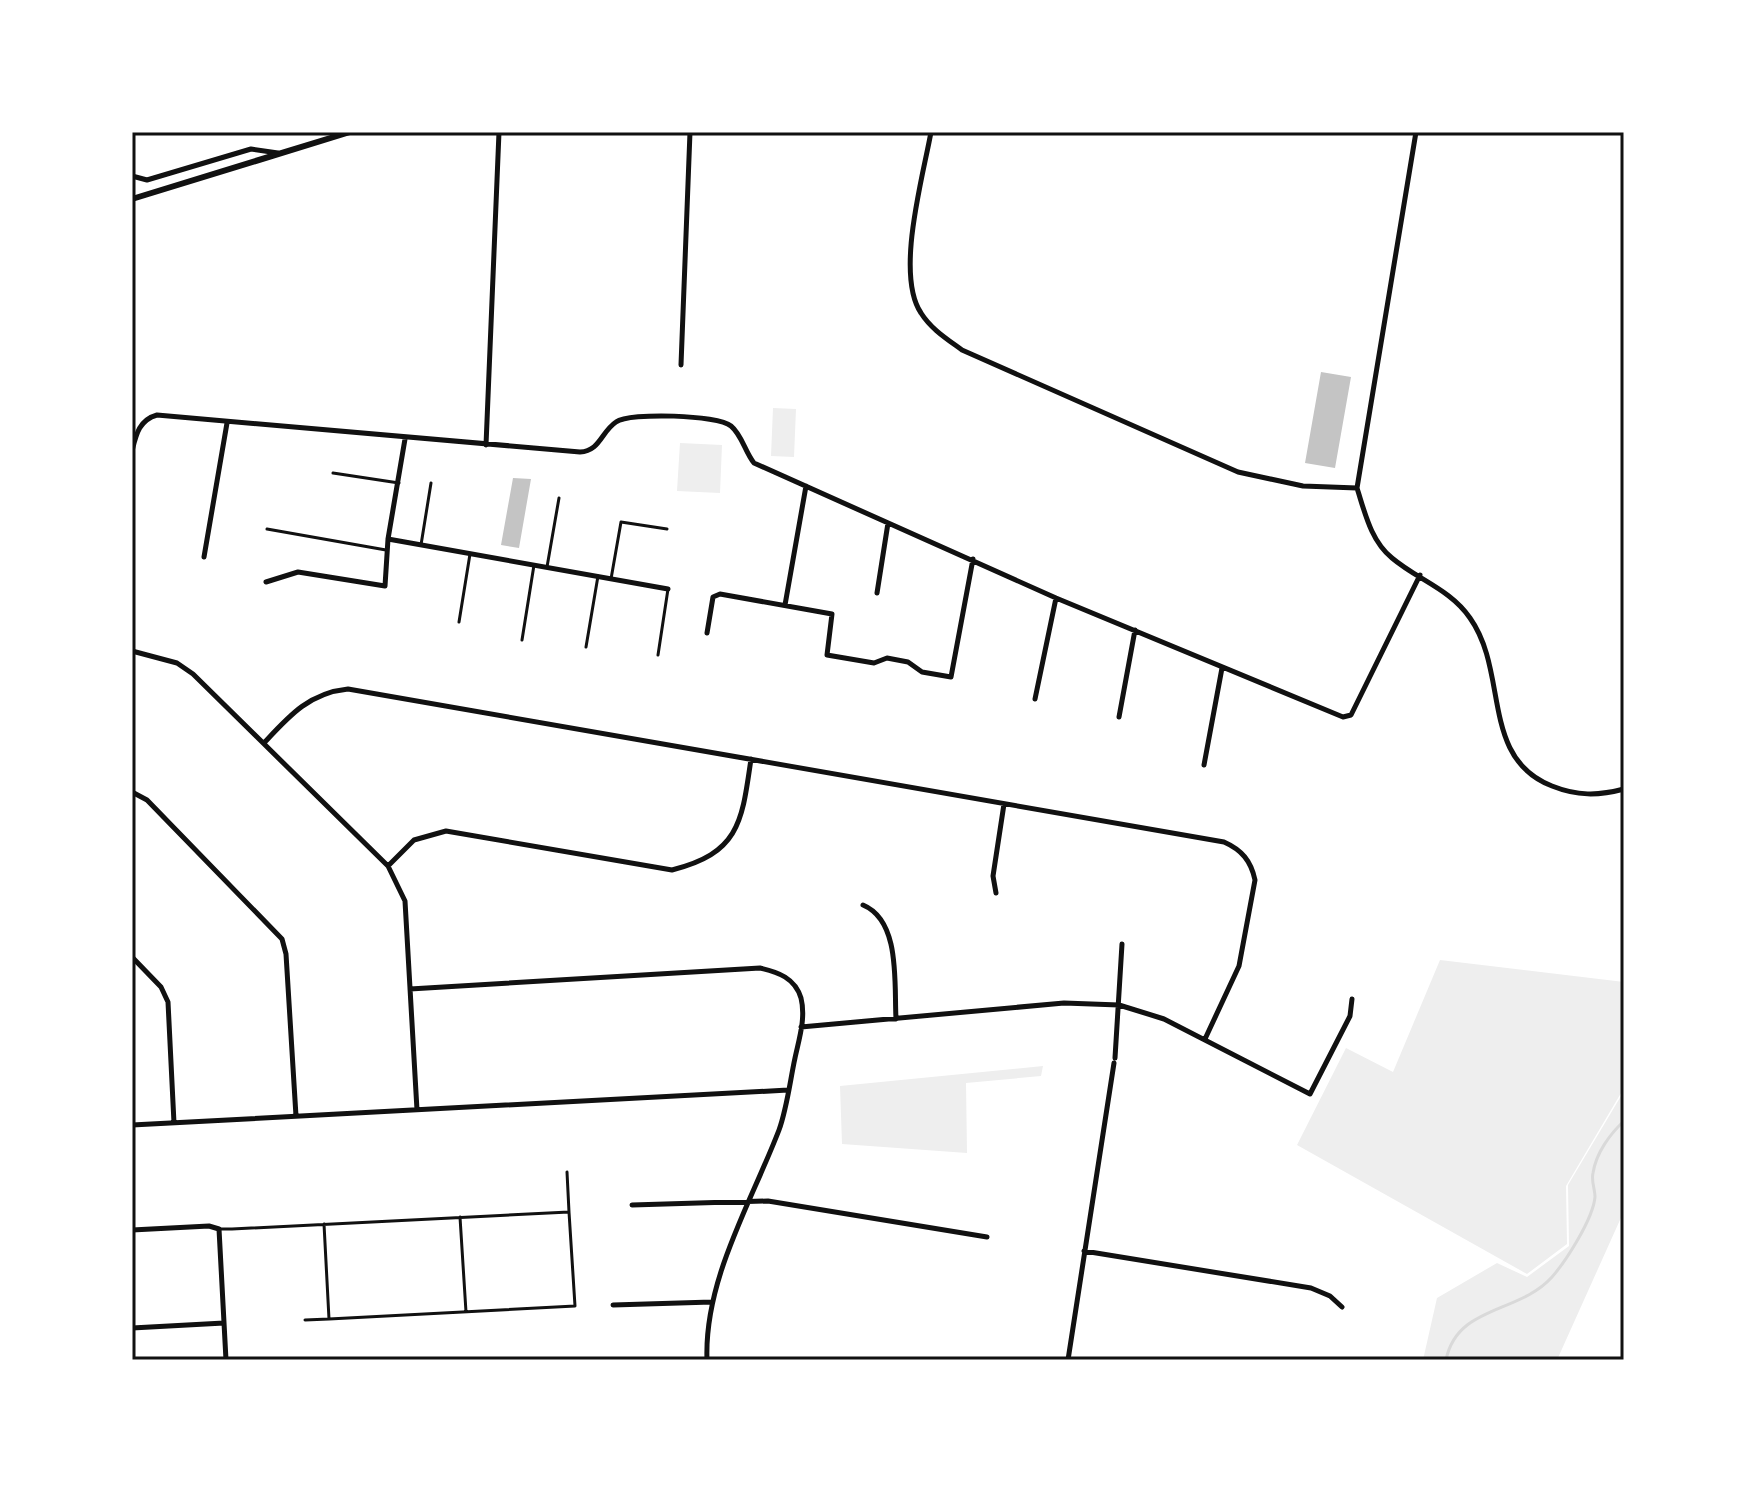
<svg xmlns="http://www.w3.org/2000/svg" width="1756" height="1492" font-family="Lora,serif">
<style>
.green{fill:#eee}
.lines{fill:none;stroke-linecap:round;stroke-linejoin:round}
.stream{stroke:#d9d9d9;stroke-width:3}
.building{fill:#c4c4c4}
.service{stroke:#111;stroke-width:3}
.minor{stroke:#111;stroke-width:5}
.tertiary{stroke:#111;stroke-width:6}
.neatline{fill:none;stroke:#111;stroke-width:3}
</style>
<rect width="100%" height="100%" fill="#fff"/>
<path class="green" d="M773 408 796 409 794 457 771 456Z
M680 443 722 445 720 493 677 491Z
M1440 960 1624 982V1088L1566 1186 1567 1244 1527 1274 1297 1145 1346 1048 1393 1072Z
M1043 1066 1041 1076 966 1083 967 1153 842 1144 840 1086Z
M1624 1091V1211L1557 1360H1423L1437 1298 1497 1263 1527 1277 1569 1246 1568 1185Z"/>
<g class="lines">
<path class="stream" d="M1446 1360C1457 1305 1519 1314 1552 1277 1566 1261 1593 1219 1595 1197 1595 1189 1591 1181 1593 1173 1596 1153 1610 1134 1624 1121"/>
</g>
<path class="building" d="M1321 372 1351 377 1335 468 1305 463Z
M513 478 531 479 519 548 501 545Z"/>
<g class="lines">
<path class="service" d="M333 473 399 483
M267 529 386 550
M421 545 431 483
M547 567 559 498
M611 579 621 522 667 529
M459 622 470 554
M522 640 534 565
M586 647 598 576
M658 655 668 589
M567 1172 569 1212
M460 1217 466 1312
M219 1229H232C345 1223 457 1217 569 1212L575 1306 329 1319 324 1224
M305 1320 329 1319"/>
<path class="minor" d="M931 132C923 177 895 274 921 313 931 329 947 339 962 350L1238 472 1303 486 1357 488
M1416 132 1357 488C1365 513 1371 541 1392 558 1418 580 1450 589 1470 618 1509 673 1480 758 1552 786 1577 796 1598 796 1624 789
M132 176 147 180 251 149 278 153
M681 365 690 132
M486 445 499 132
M132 451C136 435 139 420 157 415L580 452C600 451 601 432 616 422 630 412 718 415 731 426 742 435 745 452 754 463L1056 598 1343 717 1351 715 1420 575
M388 539 668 589
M204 557 227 423
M266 582 298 572 385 586 388 539 405 439
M877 593 888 523
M785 605 806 486
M707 633 713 597 720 594 832 614 827 655 874 663 887 658 908 662 922 672 951 677 973 559
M132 651 177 663 193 674 388 866 405 901 417 1110
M1035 699 1056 598
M1119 717 1135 630
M264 743C289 716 309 693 348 689L1224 842C1242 850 1251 861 1255 880L1239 966 1205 1039
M1204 765 1222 668
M132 792 147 800 282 939 286 954 296 1116
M388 866 414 840 446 831 672 870C740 853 742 821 751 759
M996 893 993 876 1004 804
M863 905C901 921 894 984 896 1019
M132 957 161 987 168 1002 174 1123
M410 989 760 968C778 972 795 978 801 998 806 1018 799 1039 795 1058 790 1081 787 1108 779 1130 751 1203 704 1280 707 1360
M801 1027 1064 1003 1119 1005 1164 1019 1310 1094 1350 1016 1352 999
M1115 1058 1122 944
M132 1125 788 1090
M632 1205 768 1201 987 1237
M132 1230 209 1226 219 1229 226 1360
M1084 1251 1311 1288 1330 1296 1342 1307
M613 1305 712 1302
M132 1328 224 1323
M1068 1360 1114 1063"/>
<path class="tertiary" d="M132 199 350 132"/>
</g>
<rect width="1756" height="1492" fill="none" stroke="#ffffff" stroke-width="268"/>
<rect x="134" y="134" width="1488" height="1224" class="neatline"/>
</svg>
